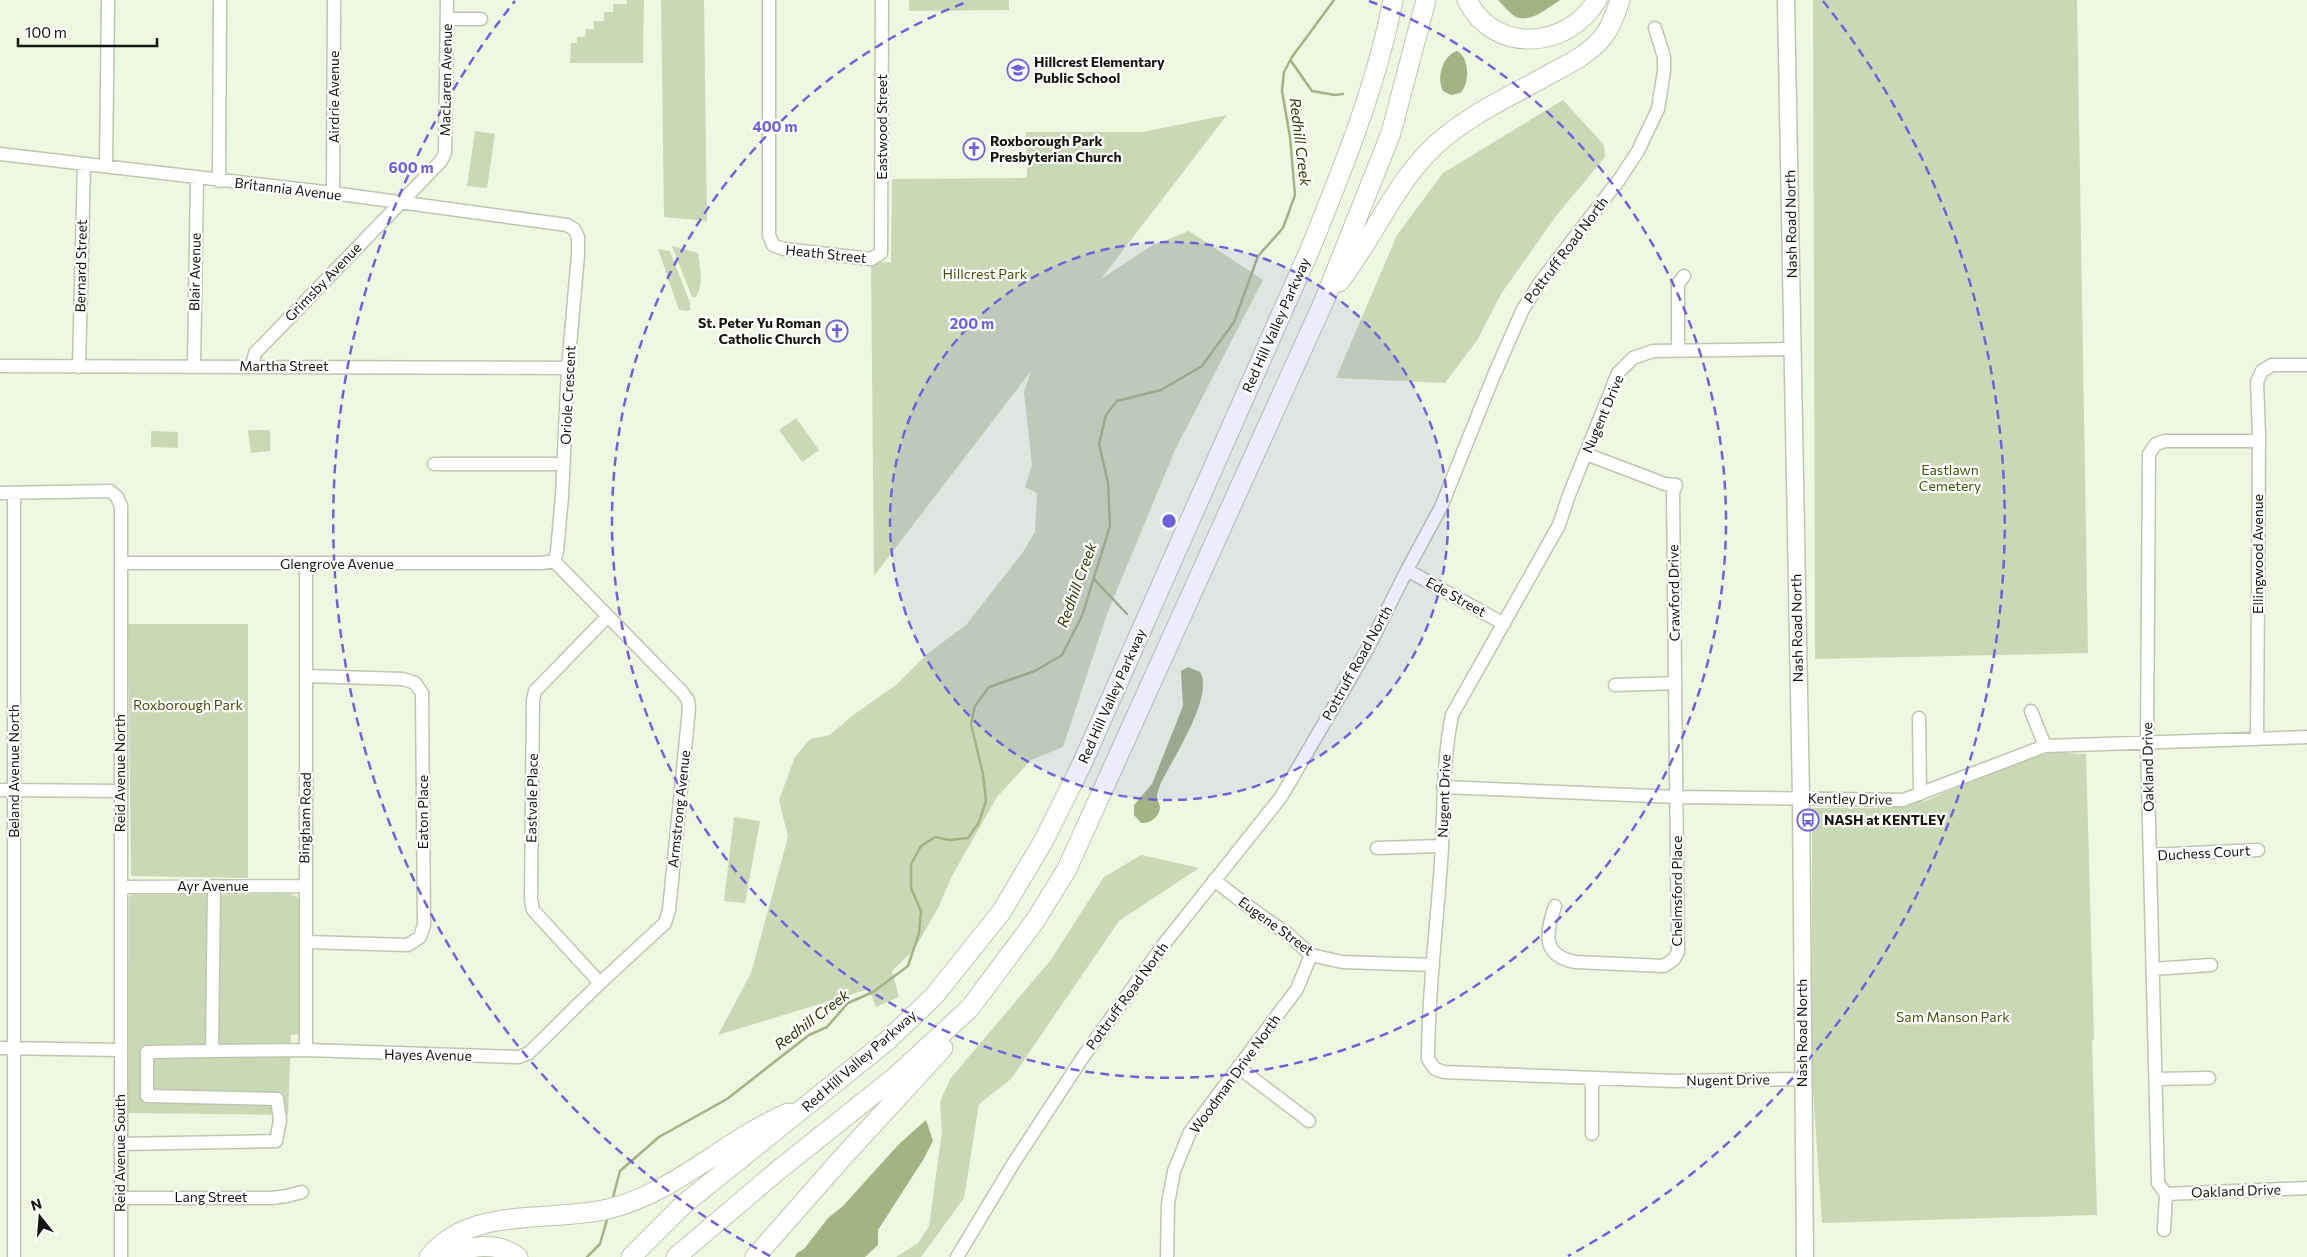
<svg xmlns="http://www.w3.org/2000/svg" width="2307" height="1257" font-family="Commissioner,sans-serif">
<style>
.green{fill:#cbd8b5}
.water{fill:#a2b384}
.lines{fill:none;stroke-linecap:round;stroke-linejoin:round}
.stream{stroke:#a2b384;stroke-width:2.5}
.minor-casing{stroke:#bec6b0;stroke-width:15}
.major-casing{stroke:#bec6b0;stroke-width:19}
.highway-casing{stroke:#bec6b0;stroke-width:21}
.minor{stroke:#fff;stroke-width:12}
.major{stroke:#fff;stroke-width:16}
.highway{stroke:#fff;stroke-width:19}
.ring{fill:none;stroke:#6d62dc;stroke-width:2.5;stroke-dasharray:9 6}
.labels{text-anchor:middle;stroke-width:4.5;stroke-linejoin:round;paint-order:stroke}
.poi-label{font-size:14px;font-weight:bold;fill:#13160e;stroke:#fff;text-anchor:start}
.street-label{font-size:14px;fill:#13160e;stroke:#fff}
.park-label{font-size:14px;fill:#405407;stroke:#fff}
.water-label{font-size:15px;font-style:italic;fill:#2a3900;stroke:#fff}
.centre{fill:#6d62dc;stroke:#fff;stroke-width:2.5}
.ring-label{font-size:15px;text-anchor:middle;font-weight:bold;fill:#6d62dc;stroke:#fff;stroke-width:4.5;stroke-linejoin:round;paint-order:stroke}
</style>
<rect width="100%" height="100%" fill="#eff7e1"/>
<path class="green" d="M627 0H644L643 63H570L571 43H577V37H585L586 29H594V21H604V12H613V4H627Z
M661 0H704L707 221 664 217Z
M909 0H1009V10L909 11Z
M1813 0H2077L2088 653 1815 659Z
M1563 100 1604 145 1605 157 1556 216 1501 294 1478 339 1445 383 1336 378 1397 235 1443 173Z
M1227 115 1101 279 1151 246 1189 231 1263 280 1175 450 1107 614 1063 747 1031 760 997 797 952 876 938 908 914 950 892 971 899 997 876 1007 869 989 718 1035 751 973 788 837 779 800 795 757 810 739 830 735 852 716 896 685 927 654 966 625 1023 552 1035 532 1037 493 1025 487 1032 465 1024 392 1031 371 874 576 871 262H891L892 179 1027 178 1026 132H1143Z
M475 131 495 134 487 188 467 186Z
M672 246 698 253C700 269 704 283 696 297H692Z
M658 249 670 251 690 303V311L679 310Z
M796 418 819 450 802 462 779 430Z
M250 430H268L270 432V451L251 453 248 431Z
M151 431 178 432V448L151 447Z
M128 624H248V878L131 876Z
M2041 752 2086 754 2094 1038 2092 1042 2097 1215 1822 1223 1812 1077V808H1882L1925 801Z
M734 817 760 821 745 903 724 901Z
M1141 855 1199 868 1119 921 1011 1079 979 1104 964 1198 921 1257H896L918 1243 929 1226 942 1131 940 1102 950 1079 1050 961 1104 877Z
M290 894 296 896 299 900V1034L291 1035 288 1115 128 1113 129 897 132 895Z"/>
<path class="water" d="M1498 0H1560C1548 8 1531 23 1516 17 1510 14 1503 5 1498 0Z
M1457 51C1470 57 1470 85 1460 93L1451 95 1443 91C1436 78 1443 55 1457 51Z
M1188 667 1200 672C1214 694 1176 754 1165 775 1162 780 1157 791 1157 797 1157 800 1160 804 1160 808 1159 817 1150 824 1141 823L1134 815V805L1152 784 1183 706 1181 671Z
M926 1120 933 1141 923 1160 878 1230V1245L865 1257H795L797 1253 804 1249 828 1218 843 1206 899 1144Z"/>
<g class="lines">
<path class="stream" d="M1291 61 1312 91 1335 95 1343 94
M1094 579 1127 614
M612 1201 620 1171 659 1137 727 1099 809 1035 827 1027 848 1003 873 992 908 966 919 933 921 911 911 888V864L921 846 935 837 949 840 968 838 979 822 986 801 983 774 971 724 975 706 989 687 1035 671 1062 655 1082 616 1110 526 1108 483 1099 444 1106 415 1117 401 1161 390 1202 366 1234 322 1258 256 1283 228 1295 195 1290 137 1282 91 1284 72 1292 57 1334 0
M587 1257 600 1244 608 1216"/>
<g class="minor-casing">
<path id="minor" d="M769 0V235L773 245 784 249 871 259 881 253 882 0
M447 19H481
M0 154 333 193 567 225 574 229 578 237V255L568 368 562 496 557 552 554 561
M106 166 108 0
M219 181 220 0
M333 193 334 0
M1678 349V284L1684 276
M1792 349 1653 351 1633 358 1618 373 1569 495 1559 525 1452 715C1443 759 1444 802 1442 847 1438 918 1428 988 1428 1059L1435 1069 1444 1072 1673 1081 1802 1079
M0 366 568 368
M194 366 197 178
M252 366 255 353 263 345 441 161 445 153 447 0
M79 367 84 165
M2258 441H2165L2156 444 2149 454 2147 743 2158 1183 2166 1194 2307 1188
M434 464H564
M0 493 110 491 117 497 121 506V1257
M121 563H542L554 561
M306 564V1050L519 1057 529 1053 600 983 665 923 669 910 689 709 688 700 682 692 554 561
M1407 570 1504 624
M306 676 403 679 415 683 422 693 424 925 420 937 408 945 307 942
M1615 685 1675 683
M2031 711 2045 746
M1919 718 1920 794
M2257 738 2259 435 2257 382 2262 371 2272 365H2307
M1443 787 1677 797 1903 800 2045 746 2307 737
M0 790 119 791
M1377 848 1442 846
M2150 855 2258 850
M1214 880 1249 907 1289 935 1311 955 1342 962 1433 965
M214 886 212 1051 306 1050
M122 887 304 886
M1555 906C1546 933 1541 955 1575 962L1664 966 1674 959 1678 952 1673 493 1676 485 1665 484 1586 454
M2153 969 2211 965
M600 983 533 910 531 899 533 700 535 691 607 617
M0 1048 120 1050
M1238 1067 1309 1121
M1592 1078V1134
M2156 1079 2209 1078
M120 1144 276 1141 280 1120 277 1099 147 1096V1052L212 1051
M120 1198H272L287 1196 302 1192
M2164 1230 2166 1194
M14 1257V494
M957 1257 1013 1164 1083 1057 1164 944 1281 797 1368 648 1407 570 1441 507 1494 375 1523 309 1541 281 1619 180 1638 151 1658 109 1664 71V57L1655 28
M1167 1257 1168 1204 1174 1171 1190 1132 1297 989 1311 955"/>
</g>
<g class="major-casing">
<path id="major" d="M1786 0 1801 798 1805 1257"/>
</g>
<g class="highway-casing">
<path id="highway" d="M1467 0C1494 55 1568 49 1597 0
M1339 282C1377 234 1397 175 1446 136 1477 111 1516 93 1550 74 1570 63 1588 55 1603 37 1611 27 1616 13 1620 0
M429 1257C471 1205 549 1223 608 1209 675 1193 725 1140 788 1113
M449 1257C469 1244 499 1242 518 1257
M631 1257 684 1204 887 1041 934 996 1002 911 1044 840 1082 764 1311 247C1343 168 1377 84 1393 0
M676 1257 776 1172 895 1077 970 1008 1035 921 1067 869 1324 301 1391 133 1426 0
M755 1257 843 1157 943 1048"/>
</g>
<use href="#minor" class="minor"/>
<use href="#major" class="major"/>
<use href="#highway" class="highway"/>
</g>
<circle cx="1169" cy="521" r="279" fill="#6d62dc" fill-opacity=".12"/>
<g class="ring">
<circle cx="1169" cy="521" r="279"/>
<path d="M1369 1A557 557 0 1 1 969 1"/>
<path d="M770 1256A836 836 0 0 1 515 1M1823 1A836 836 0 0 1 1568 1256"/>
</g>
<defs>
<g id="school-ring" transform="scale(1.125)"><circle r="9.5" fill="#fff" stroke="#6d62dc" stroke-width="1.5"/><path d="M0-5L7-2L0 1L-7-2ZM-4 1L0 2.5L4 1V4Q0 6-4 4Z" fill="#6d62dc"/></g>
<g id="church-ring" transform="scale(1.125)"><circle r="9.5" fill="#fff" stroke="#6d62dc" stroke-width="1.5"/><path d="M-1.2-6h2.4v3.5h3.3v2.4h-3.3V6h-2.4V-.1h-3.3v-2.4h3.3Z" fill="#6d62dc"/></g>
<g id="bus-ring" transform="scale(1.125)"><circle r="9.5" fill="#fff" stroke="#6d62dc" stroke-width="1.5"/><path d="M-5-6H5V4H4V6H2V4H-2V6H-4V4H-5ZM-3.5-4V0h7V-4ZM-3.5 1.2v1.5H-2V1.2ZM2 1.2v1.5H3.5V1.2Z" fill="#6d62dc"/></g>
</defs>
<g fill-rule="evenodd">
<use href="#school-ring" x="1018" y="70"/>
<use href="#church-ring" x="974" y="149"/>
<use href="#church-ring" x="837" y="331"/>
<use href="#bus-ring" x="1808" y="820"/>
</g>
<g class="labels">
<g class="poi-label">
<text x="1034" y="67">Hillcrest Elementary<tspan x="1034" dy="16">Public School</tspan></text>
<text x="990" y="146">Roxborough Park<tspan x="990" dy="16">Presbyterian Church</tspan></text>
<text x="821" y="328" text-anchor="end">St. Peter Yu Roman<tspan x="821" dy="16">Catholic Church</tspan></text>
<text x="1824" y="825">NASH at KENTLEY</text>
</g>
<g class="street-label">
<text transform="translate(446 80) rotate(-89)" y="5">MacLaren Avenue</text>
<text transform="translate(334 97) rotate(-90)" y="5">Airdrie Avenue</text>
<text transform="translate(882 127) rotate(-90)" y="5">Eastwood Street</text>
<text transform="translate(288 189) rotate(7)" y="5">Britannia Avenue</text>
<text transform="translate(1791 224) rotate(-91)" y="5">Nash Road North</text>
<text transform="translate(1566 250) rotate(-53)" y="5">Pottruff Road North</text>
<text transform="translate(826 254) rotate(6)" y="5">Heath Street</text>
<text transform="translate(81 266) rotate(-89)" y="5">Bernard Street</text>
<text transform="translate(195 272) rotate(-89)" y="5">Blair Avenue</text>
<text transform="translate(323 282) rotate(-46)" y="5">Grimsby Avenue</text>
<text transform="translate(1276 325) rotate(-66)" y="5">Red Hill Valley Parkway</text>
<text x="284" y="371">Martha Street</text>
<text transform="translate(568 395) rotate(-87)" y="5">Oriole Crescent</text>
<text transform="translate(1603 414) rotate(-67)" y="5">Nugent Drive</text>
<text transform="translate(2258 554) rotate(-90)" y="5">Ellingwood Avenue</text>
<text x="337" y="569">Glengrove Avenue</text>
<text transform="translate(1674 593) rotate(-91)" y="5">Crawford Drive</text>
<text transform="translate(1456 597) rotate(29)" y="5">Ede Street</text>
<text transform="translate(1797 628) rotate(-91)" y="5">Nash Road North</text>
<text transform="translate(1357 663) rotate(-61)" y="5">Pottruff Road North</text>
<text transform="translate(1112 696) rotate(-66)" y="5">Red Hill Valley Parkway</text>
<text transform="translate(2148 767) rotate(-91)" y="5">Oakland Drive</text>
<text transform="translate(14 771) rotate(-90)" y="5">Beland Avenue North</text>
<text transform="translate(120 773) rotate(-90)" y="5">Reid Avenue North</text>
<text transform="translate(1444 796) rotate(-88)" y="5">Nugent Drive</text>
<text transform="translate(532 798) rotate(-89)" y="5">Eastvale Place</text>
<text transform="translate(1850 799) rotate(1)" y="5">Kentley Drive</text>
<text transform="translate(679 809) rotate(-84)" y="5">Armstrong Avenue</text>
<text transform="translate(423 812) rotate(-90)" y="5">Eaton Place</text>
<text transform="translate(305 818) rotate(-89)" y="5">Bingham Road</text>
<text transform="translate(2204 853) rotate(-3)" y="5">Duchess Court</text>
<text x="213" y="891">Ayr Avenue</text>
<text transform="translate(1677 891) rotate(-90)" y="5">Chelmsford Place</text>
<text transform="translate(1276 926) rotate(36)" y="5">Eugene Street</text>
<text transform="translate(1127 996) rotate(-54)" y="5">Pottruff Road North</text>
<text transform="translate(1802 1033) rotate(-90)" y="5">Nash Road North</text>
<text transform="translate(428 1055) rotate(1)" y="5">Hayes Avenue</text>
<text transform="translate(859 1061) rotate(-41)" y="5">Red Hill Valley Parkway</text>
<text transform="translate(1235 1074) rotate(-54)" y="5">Woodman Drive North</text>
<text transform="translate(1728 1080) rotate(-1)" y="5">Nugent Drive</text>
<text transform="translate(120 1153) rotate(-90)" y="5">Reid Avenue South</text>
<text transform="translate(2236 1191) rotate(-2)" y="5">Oakland Drive</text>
<text x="211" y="1202">Lang Street</text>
</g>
<g class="park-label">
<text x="985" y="279">Hillcrest Park</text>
<text x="1950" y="475">Eastlawn<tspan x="1950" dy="16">Cemetery</tspan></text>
<text x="188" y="710">Roxborough Park</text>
<text x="1953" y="1022">Sam Manson Park</text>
</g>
<g class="water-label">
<text transform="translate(1300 142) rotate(83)" y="5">Redhill Creek</text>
<text transform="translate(1077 585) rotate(-70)" y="5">Redhill Creek</text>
<text transform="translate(812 1020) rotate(-37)" y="5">Redhill Creek</text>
</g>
</g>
<circle cx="1169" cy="521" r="8" class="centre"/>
<g class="ring-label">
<text x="775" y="132">400 m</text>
<text x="411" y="173">600 m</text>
<text x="972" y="329">200 m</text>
</g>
<g transform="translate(40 1217) rotate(343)" stroke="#ffffff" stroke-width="4" paint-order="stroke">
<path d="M0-4L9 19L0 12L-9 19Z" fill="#13160e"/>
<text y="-8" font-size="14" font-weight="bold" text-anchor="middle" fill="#13160e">N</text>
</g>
<path d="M18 38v8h139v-8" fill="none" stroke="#13160e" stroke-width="2.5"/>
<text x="25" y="38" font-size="15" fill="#13160e" stroke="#ffffff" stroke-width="4" paint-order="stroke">100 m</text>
</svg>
